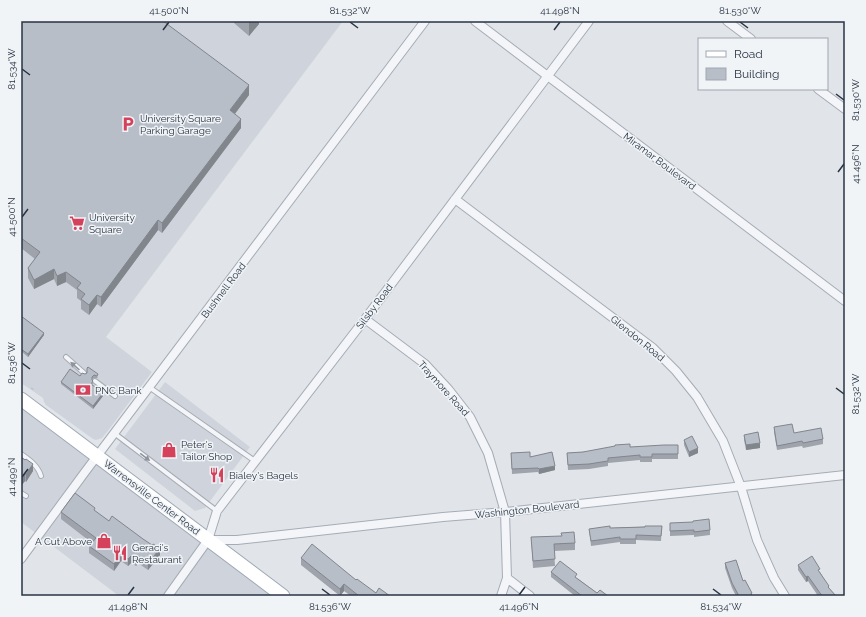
<svg xmlns="http://www.w3.org/2000/svg" width="866" height="617" font-family="Raleway,sans-serif">
<style>
.built{fill:#cfd4dc}
.lines{fill:none;stroke-linecap:round;stroke-linejoin:round}
.service-casing{stroke:#a6acb5;stroke-width:6}
.minor-casing{stroke:#a6acb5;stroke-width:10}
.primary-casing{stroke:#9fa9b7;stroke-width:15}
.path{stroke:#bfc3c9;stroke-width:1.5;stroke-dasharray:3 3;stroke-linecap:butt}
.service{stroke:#f4f5f8;stroke-width:4}
.minor{stroke:#f4f5f8;stroke-width:8}
.primary{stroke:#fff;stroke-width:13}
.wall{fill:#9ea3ac}
.shaded-wall{fill:#81858c}
.building{fill:#b8bec8;stroke:#81858c}
.oneway{fill:#8e949e}
.ticks{fill:none;stroke:#283343;stroke-width:1.5}
.labels{text-anchor:middle;stroke-width:3;stroke-linejoin:round;paint-order:stroke}
.poi-label{font-size:10px;fill:#283343;stroke:#f0f4f7;text-anchor:start}
.street-label{font-size:10px;fill:#283343;stroke:#f0f4f7}
.neatline{fill:none;stroke:#283343;stroke-width:1.5}
.ticks-label{font-size:10px;text-anchor:middle;fill:#283343}
</style>
<rect width="100%" height="100%" fill="#e1e5ea"/>
<path class="built" d="M21 21H343L106 337 152 372 107 432 102 438 96 440 93 439 46 405 44 402 43 398 21 383Z
M165 382 250 447 205 508 195 511 115 449Z
M21 400 284 596H119L21 522Z"/>
<g class="lines">
<g class="service-casing">
<path id="service" d="M66 357 84 373
M95 381 115 396
M149 387 255 461
M114 433 217 511
M21 454C30 460 38 466 41 476
M21 493 26 496"/>
</g>
<g class="minor-casing">
<path id="minor" d="M475 21 845 301
M727 21 751 39
M818 89 845 109
M455 199 653 348 676 371 697 397 723 441 741 487 757 540 774 578 785 596
M365 319 425 364 449 390 470 417 488 453 505 512 507 578 501 596
M209 540H237L443 517 505 512 845 475
M21 559 85 472 425 21
M507 578 530 596
M168 596 208 540 217 511 365 319 589 21"/>
</g>
<g class="primary-casing">
<path id="primary" d="M21 399 283 596"/>
</g>
<path class="path" d="M31 388 35 390"/>
<use href="#service" class="service"/>
<use href="#minor" class="minor"/>
<use href="#primary" class="primary"/>
</g>
<path class="wall" d="M21 21 249 95 235 114 241 128 162 233 158 230 101 307 97 304 89 315 81 309V301L77 298V290L66 282 57 286 54 279 34 289 28 278V268L35 259 21 248Z
M234 21H259V24L249 36 234 23Z
M21 316 44 335 28 357 21 351Z
M87 368 98 377 97 378H94L92 379 93 384 92 385 103 396 93 409 61 384V382L80 376 87 373Z
M774 427 794 433 823 439V444L803 448 802 446 777 450 774 432Z
M744 435 760 448 746 450 744 440Z
M684 440 698 453 689 457 684 445Z
M678 445V459H652V462H640V460L608 463V466L589 469 568 470 567 453Z
M511 453 530 457 555 470 539 474 538 472 512 474Z
M21 457 33 471 26 482 25 481 21 486Z
M95 511 109 521 160 555 148 570 138 563 136 566 131 563 128 566 121 561 114 571 89 553V546L92 543 61 519V512Z
M670 523 710 530V535L694 537V535L670 536Z
M662 526 661 541 636 540V544H620V542L591 546 589 529 610 528Z
M531 537 575 543V550L554 551 555 566 533 568Z
M301 558 356 580 376 593 390 596H351L344 591 340 596 301 565Z
M725 563 743 581 752 596H736L732 588 725 568Z
M798 565 820 572 829 588 836 596H818L808 581 806 582 798 570Z
M551 572 577 578 597 593 608 596H575L551 577Z"/>
<path class="shaded-wall" d="M250 21H259V24L249 36V22Z
M249 85V95L230 120V110Z
M241 119V128L162 233V223Z
M158 220V230L101 307V297Z
M54 269V279L34 289V280Z
M66 272V282L57 286V276Z
M97 295V304L89 315V305Z
M44 333V335L28 357V354Z
M103 393V396L93 409V406Z
M760 443V448L746 450V445Z
M698 448V453L689 457V452Z
M33 464V471L26 482V474Z
M555 466V470L539 474V469Z
M25 474V481L21 486V478Z
M160 548V555L148 570V564Z
M121 554V561L114 571V564Z
M131 556V563L128 566V559Z
M138 556V563L136 566V560Z
M808 576V581L806 582V577Z
M344 584V591L340 596V589Z"/>
<path class="building" d="M21 21H163L249 85 230 110 241 119 162 223 158 220 101 297 97 295 89 305 81 299 85 294 77 288 81 283 66 272 57 276 54 269 34 280 28 268 40 252 21 238Z
M21 316 44 333 28 354 21 349Z
M88 367 98 374 97 376 94 375 92 377V380L93 381 91 384 103 393 93 406 61 382 70 369 80 376 82 373 85 374 87 373V368Z
M792 424 794 433 821 428 823 439 803 443 802 441 777 446 774 427Z
M758 432 760 443 746 445 744 435Z
M692 436 698 448 689 452 684 440Z
M630 444V447L664 445H678V454H652V457H640V455L608 458V461L589 464 568 465 567 453 583 452 615 446V445Z
M530 452V457L552 452 555 466 539 469 538 468 512 469 511 453Z
M21 457 25 460 26 459 33 464 26 474H25L21 478Z
M75 493 95 508 94 510 109 521 112 516 143 539 152 545 153 544 160 548 148 564 138 556 136 560 131 556 128 559 121 554 114 564 89 546 96 538 61 512Z
M709 519 710 530 694 532V530L670 531V523L693 522V521Z
M610 526V528L645 527V526H662L661 536 636 535V539H620V537L591 541 589 529Z
M574 532 575 543 554 544 555 559 533 561 531 537 562 536 561 533Z
M312 544 356 580 357 579 376 593 379 588 390 596H359L344 584 340 589 301 558Z
M812 556 820 569 818 570 829 586 828 587 836 596H823L820 593 808 576 806 577 798 565Z
M736 560 743 581 745 580 752 593H751L752 596H739L732 583 725 563Z
M560 561 577 574 575 577 597 593 600 590 608 596H582L551 572Z"/>
<defs><path id="oneway-solid" d="M-6-.8H1V-3.2L6.5 0L1 3.2V.8H-6Z"/></defs>
<g class="oneway">
<use href="#oneway-solid" transform="translate(75 366) rotate(-138)"/>
<use href="#oneway-solid" transform="translate(145 457) rotate(37)"/>
</g>
<path class="ticks" d="M350 22 358 28M740 22 748 28M163 30 169 22M554 30 560 22M22 69 30 75M836 94 844 100M838 172 844 164M22 217 28 209M22 363 30 369M836 388 844 394M22 477 28 469M322 589 330 595M713 589 721 595M128 595 134 587M519 595 525 587"/>
<defs>
<g id="parking-bare" transform="scale(1.2)"><path d="M-3.5-5.5H1a3.5 3.5 0 0 1 0 7H-1V5.5H-3.5ZM-1-3.4V-.6H.8a1.4 1.4 0 0 0 0-2.8Z" fill="#d5405b" stroke="#f0f4f7" stroke-width="2.5" paint-order="stroke"/></g>
<g id="supermarket-bare" transform="scale(1.2)"><path d="M-6-5.5h2.5l.6 2H6L4.5 2H-2.5L-4.4-4H-6ZM-1.5 3.2a1.3 1.3 0 1 0 .1 0ZM3 3.2a1.3 1.3 0 1 0 .1 0Z" fill="#d5405b" stroke="#f0f4f7" stroke-width="2.5" paint-order="stroke"/></g>
<g id="bank-bare" transform="scale(1.2)"><path d="M-6-4H6V4H-6ZM0-2.3a2.3 2.3 0 1 0 0 4.6a2.3 2.3 0 1 0 0-4.6Z" fill="#d5405b" stroke="#f0f4f7" stroke-width="2.5" paint-order="stroke"/></g>
<g id="shop-bare" transform="scale(1.2)"><path d="M-5-2.5h2.3a2.7 3.5 0 0 1 5.4 0H5L5.5 6h-11ZM-1.5-2.5h3a1.5 2.3 0 0 0-3 0Z" fill="#d5405b" stroke="#f0f4f7" stroke-width="2.5" paint-order="stroke"/></g>
<g id="restaurant-bare" transform="scale(1.2)"><path d="M-5-6h1v4h1v-4h1v4h1v-4h1v5L-1.5 .5V6h-2V.5L-5-1ZM5-6V6H3V1.5H1.5Q1.5-4 5-6Z" fill="#d5405b" stroke="#f0f4f7" stroke-width="2.5" paint-order="stroke"/></g>
</defs>
<g fill-rule="evenodd">
<use href="#parking-bare" x="128" y="124"/>
<use href="#supermarket-bare" x="77" y="223"/>
<use href="#bank-bare" x="83" y="390"/>
<use href="#shop-bare" x="169" y="450"/>
<use href="#restaurant-bare" x="217" y="475"/>
<use href="#shop-bare" x="104" y="541"/>
<use href="#restaurant-bare" x="120" y="553"/>
</g>
<g class="labels">
<g class="poi-label">
<text x="140" y="122">University Square<tspan x="140" dy="12">Parking Garage</tspan></text>
<text x="89" y="221">University<tspan x="89" dy="12">Square</tspan></text>
<text x="95" y="394">PNC Bank</text>
<text x="181" y="448">Peter's<tspan x="181" dy="12">Tailor Shop</tspan></text>
<text x="229" y="479">Bialey's Bagels</text>
<text x="92" y="545" text-anchor="end">A Cut Above</text>
<text x="132" y="551">Geraci's<tspan x="132" dy="12">Restaurant</tspan></text>
</g>
<g class="street-label">
<text transform="translate(660 161) rotate(37)" y="4">Miramar Boulevard</text>
<text transform="translate(223 290) rotate(-53)" y="4">Bushnell Road</text>
<text transform="translate(374 306) rotate(-53)" y="4">Silsby Road</text>
<text transform="translate(638 338) rotate(39)" y="4">Glendon Road</text>
<text transform="translate(444 388) rotate(48)" y="4">Traymore Road</text>
<text transform="translate(152 497) rotate(37)" y="4">Warrensville Center Road</text>
<text transform="translate(527 509) rotate(-6)" y="4">Washington Boulevard</text>
</g>
</g>
<rect width="866" height="617" fill="none" stroke="#f0f4f7" stroke-width="44"/>
<rect x="698" y="38" width="130" height="52" fill="#f0f4f7" stroke="#a0a7af"/>
<rect x="706" y="51" width="20" height="6" fill="#ffffff" stroke="#a0a7af"/>
<text x="734" y="58" font-size="12" fill="#283343">Road</text>
<rect x="706" y="68" width="20" height="12" fill="#b8bec8" stroke="#a0a7af"/>
<text x="734" y="78" font-size="12" fill="#283343">Building</text>
<rect x="22" y="22" width="822" height="573" class="neatline"/>
<g class="ticks-label">
<text x="169" y="14">41.500°N</text>
<text x="350" y="14">81.532°W</text>
<text x="560" y="14">41.498°N</text>
<text x="740" y="14">81.530°W</text>
<text transform="translate(11 69) rotate(-90)" y="4">81.534°W</text>
<text transform="translate(855 100) rotate(-90)" y="4">81.530°W</text>
<text transform="translate(855 164) rotate(-90)" y="4">41.496°N</text>
<text transform="translate(11 217) rotate(-90)" y="4">41.500°N</text>
<text transform="translate(11 363) rotate(-90)" y="4">81.536°W</text>
<text transform="translate(855 394) rotate(-90)" y="4">81.532°W</text>
<text transform="translate(11 477) rotate(-90)" y="4">41.499°N</text>
<text x="128" y="610">41.498°N</text>
<text x="330" y="610">81.536°W</text>
<text x="519" y="610">41.496°N</text>
<text x="721" y="610">81.534°W</text>
</g>
</svg>
